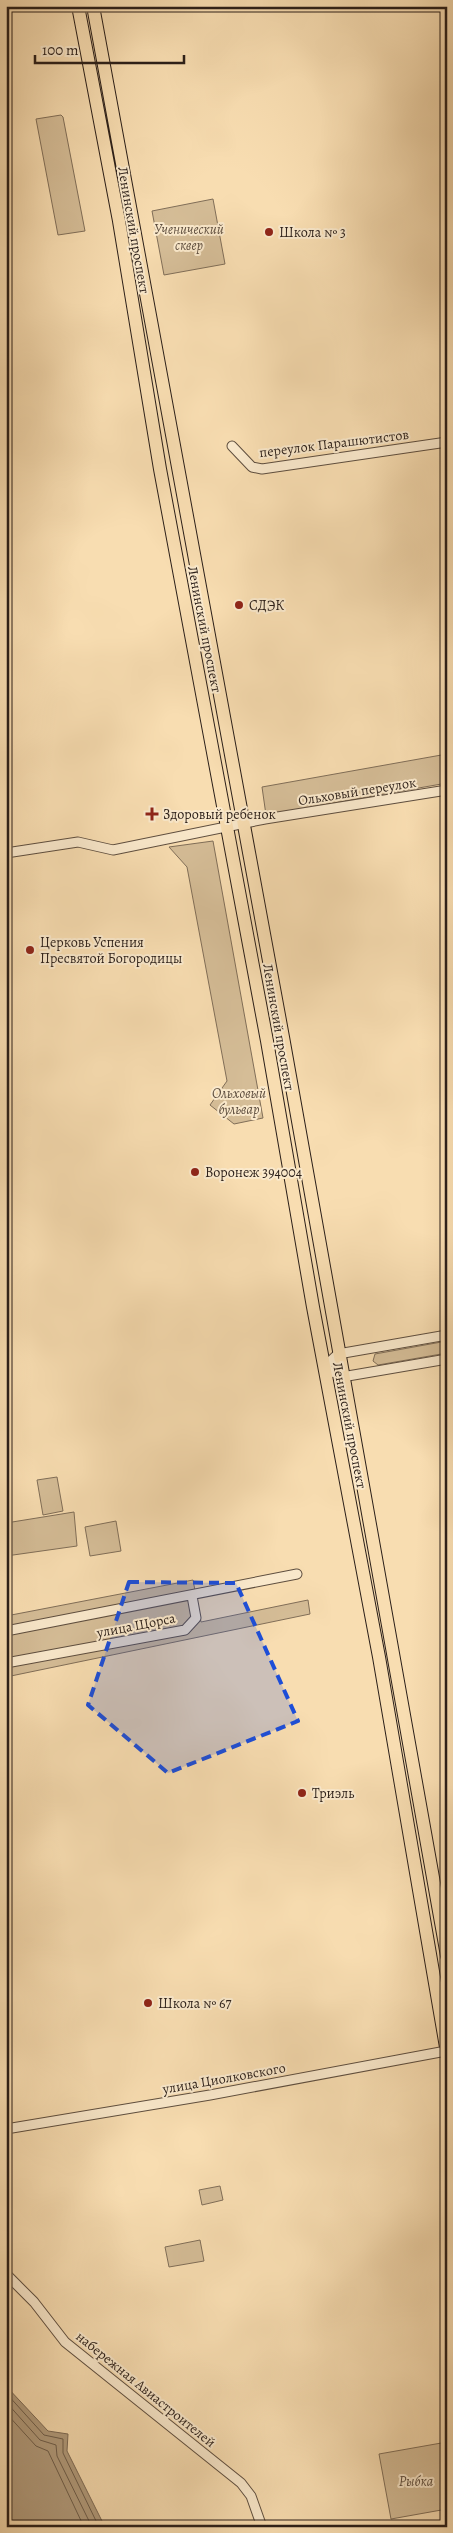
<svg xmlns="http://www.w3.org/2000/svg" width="453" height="2533" font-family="Alegreya,serif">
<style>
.green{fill:#d5bd97;stroke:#806e58}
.water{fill:#b29c7d;stroke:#7c6a55}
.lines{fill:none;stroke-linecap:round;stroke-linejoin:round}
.shore{stroke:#6e5e4b;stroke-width:1}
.street-casing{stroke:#5e4e3f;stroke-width:11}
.primary-casing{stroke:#2b1f19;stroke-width:14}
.street{stroke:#fae9cc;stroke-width:9}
.primary{stroke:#f8ddb1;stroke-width:12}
.marked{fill:#1d4ed8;fill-opacity:0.2;stroke:#1d4ed8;stroke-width:4;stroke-dasharray:10 6;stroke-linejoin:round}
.poi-dot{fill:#8f2418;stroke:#fae9cc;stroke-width:2}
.labels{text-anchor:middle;stroke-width:4;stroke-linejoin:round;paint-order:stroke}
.park-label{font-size:14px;font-style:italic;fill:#5e4e3f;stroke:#fae9cc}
.street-label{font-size:14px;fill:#2b1f19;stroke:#fae9cc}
.poi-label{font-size:14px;fill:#2b1f19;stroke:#fae9cc;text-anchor:start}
</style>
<rect width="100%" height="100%" fill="#f8ddb1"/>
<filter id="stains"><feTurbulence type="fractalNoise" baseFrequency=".004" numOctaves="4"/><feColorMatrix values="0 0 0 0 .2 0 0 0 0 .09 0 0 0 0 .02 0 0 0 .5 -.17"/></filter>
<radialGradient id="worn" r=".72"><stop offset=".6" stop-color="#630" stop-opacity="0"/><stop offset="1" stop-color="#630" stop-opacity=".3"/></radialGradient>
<path class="green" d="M61 115 63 117 85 231 58 235 36 119Z
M213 199 225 264 164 275 152 211Z
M447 754V783L266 815 262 787Z
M213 841 263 1118 234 1124 210 1105 227 1081 187 867 169 847Z
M447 1341V1353L378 1365 373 1361 375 1354Z
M57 1477 63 1511 43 1515 37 1480Z
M74 1512 77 1546 6 1556V1523Z
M116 1521 121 1551 90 1556 85 1527Z
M193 1580 201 1622 308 1600 310 1614 6 1677V1616Z
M220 2186 223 2200 202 2205 199 2190Z
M200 2240 204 2261 169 2267 165 2247Z
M447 2442V2509L391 2519 379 2454Z"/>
<path class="water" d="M6 2386 48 2431 68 2434 67 2451 105 2527H6Z"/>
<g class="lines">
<path class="shore" d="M6 2393 44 2435 63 2439V2453L99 2527
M6 2402 40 2440 56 2445 57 2456 92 2527
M6 2413 36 2446 48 2451 84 2527"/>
<g class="street-casing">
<path id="street" d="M232 446 252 467 262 469 447 442
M6 853 78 842 113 850 265 819 447 790
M447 1335 338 1354 324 1367 342 1377 447 1359
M6 1631 297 1574
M6 1663 185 1630 196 1618 192 1596
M6 2129 210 2095 446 2051
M6 2274 34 2302 65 2342 241 2483 251 2496 262 2527"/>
</g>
<g class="primary-casing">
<path id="primary" d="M78 6 119 221 160 469 267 1041 313 1307 379 1657 447 2053
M93 6 283 1037 447 1956"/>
</g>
<use href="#street" class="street"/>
<use href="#primary" class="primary"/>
</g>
<path class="marked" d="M129 1582 236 1583 298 1721 168 1773 88 1705Z"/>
<g class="poi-dot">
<circle cx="269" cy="232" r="5"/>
<circle cx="239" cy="605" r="5"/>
<path d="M149.5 806.5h5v5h5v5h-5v5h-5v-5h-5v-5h5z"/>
<circle cx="30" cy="950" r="5"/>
<circle cx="195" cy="1172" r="5"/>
<circle cx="302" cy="1793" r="5"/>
<circle cx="148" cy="2003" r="5"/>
</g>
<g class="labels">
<g class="park-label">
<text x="189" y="234">Ученический<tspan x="189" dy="16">сквер</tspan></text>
<text x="239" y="1098">Ольховый<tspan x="239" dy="16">бульвар</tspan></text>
<text x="416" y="2486">Рыбка</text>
</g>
<g class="street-label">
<text transform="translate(134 230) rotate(80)" y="5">Ленинский проспект</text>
<text transform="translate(334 443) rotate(-7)" y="5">переулок Парашютистов</text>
<text transform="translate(205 629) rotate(79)" y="5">Ленинский проспект</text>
<text transform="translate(357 791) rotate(-9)" y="5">Ольховый переулок</text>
<text transform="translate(279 1027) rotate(80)" y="5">Ленинский проспект</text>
<text transform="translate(350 1425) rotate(79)" y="5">Ленинский проспект</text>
<text transform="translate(136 1625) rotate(-11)" y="5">улица Щорса</text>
<text transform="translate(224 2078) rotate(-10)" y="5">улица Циолковского</text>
<text transform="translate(146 2389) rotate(39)" y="5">набережная Авиастроителей</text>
</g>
<g class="poi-label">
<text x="279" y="237">Школа № 3</text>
<text x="249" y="610">СДЭК</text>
<text x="163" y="819">Здоровый ребенок</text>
<text x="40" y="947">Церковь Успения<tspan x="40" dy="16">Пресвятой Богородицы</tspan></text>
<text x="205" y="1177">Воронеж 394004</text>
<text x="312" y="1798">Триэль</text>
<text x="158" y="2008">Школа № 67</text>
</g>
</g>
<rect width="453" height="2533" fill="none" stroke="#f8ddb1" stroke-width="25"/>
<rect x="8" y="8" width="438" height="2518" fill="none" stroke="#2b1f19" stroke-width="2.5"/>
<rect x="12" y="12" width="428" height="2508" fill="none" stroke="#2b1f19"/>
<path d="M35 55v8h149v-8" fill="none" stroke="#2b1f19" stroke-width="2.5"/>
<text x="42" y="55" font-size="15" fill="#2b1f19" stroke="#fae9cc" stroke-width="4" paint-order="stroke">100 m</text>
<rect width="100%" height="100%" filter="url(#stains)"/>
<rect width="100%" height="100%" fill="url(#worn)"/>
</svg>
